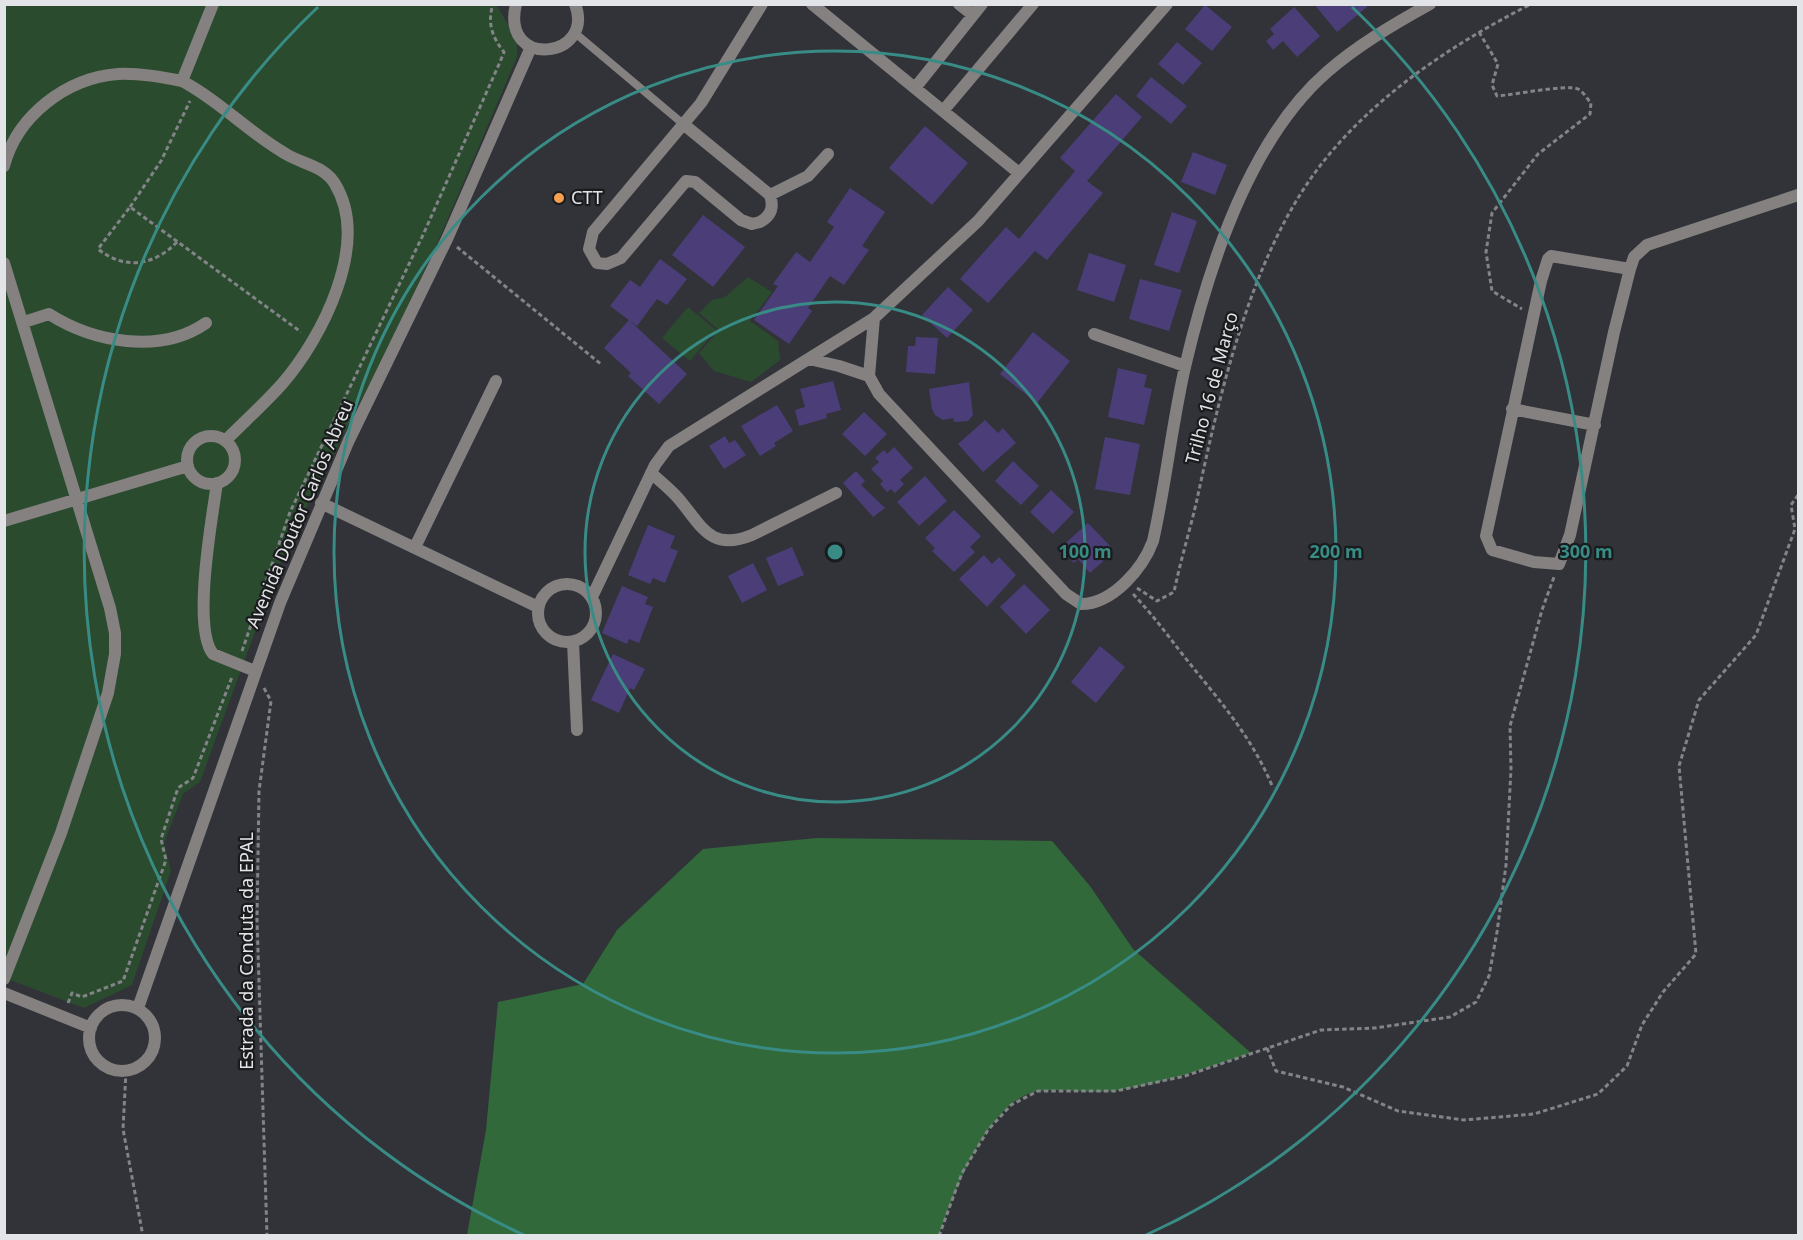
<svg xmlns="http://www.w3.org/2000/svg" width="1803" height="1240" font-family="'Noto Sans',sans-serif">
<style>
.green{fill:#2b4b2f}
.forest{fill:#31693a}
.building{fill:#4b3e78}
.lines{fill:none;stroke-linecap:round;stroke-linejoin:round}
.path{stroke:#828488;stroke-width:3;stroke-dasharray:4.5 3;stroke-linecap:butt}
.service{stroke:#848180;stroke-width:8}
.minor{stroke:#848180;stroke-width:12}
.ring{fill:none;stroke:#398c86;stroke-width:3}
.poi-dot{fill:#fa9f4f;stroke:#1a1b1d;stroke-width:2}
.labels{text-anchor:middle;stroke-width:4.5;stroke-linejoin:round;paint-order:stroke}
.poi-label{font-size:18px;fill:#e3e4e7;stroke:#1a1b1d;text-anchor:start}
.street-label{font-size:18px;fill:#e3e4e7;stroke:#1a1b1d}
.centre{fill:#398c86;stroke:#1a1b1d;stroke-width:3}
.ring-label{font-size:18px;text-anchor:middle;font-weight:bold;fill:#398c86;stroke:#1a1b1d;stroke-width:4.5;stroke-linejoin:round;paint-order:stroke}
</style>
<rect width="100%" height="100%" fill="#313338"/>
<path class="green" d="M4 5H493L497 6 517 40V57L438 242 384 356 286 547 200 782 183 794 164 843 171 871 132 985 84 1008 5 978Z
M748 277 772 292 750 321 778 341 780 360 751 382 714 371 699 353 719 330 699 313 712 300 725 297Z
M688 307 716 330 690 361 662 338Z"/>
<path class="forest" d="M817 838 1052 841 1090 886 1133 949 1251 1053C1207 1068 1164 1083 1119 1090 1093 1095 1066 1088 1040 1091 989 1096 954 1194 939 1235H467L486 1130 498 1002 583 984 617 930 703 849Z"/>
<path class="building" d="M1314 4H1364L1367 7 1337 32Z
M1205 5 1232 27 1212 51 1185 29Z
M1294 7 1320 36 1297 57 1283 41 1273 50 1266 41 1274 34 1270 29Z
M1177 42 1202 63 1183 85 1158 64Z
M1151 77 1187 106 1171 124 1136 96Z
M1116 94 1142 117 1087 181 1103 193 1047 260 1035 251 988 303 960 279 1006 227 1019 239 1075 171 1060 158Z
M925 126 968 163 932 205 889 168Z
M1193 152 1227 165 1215 195 1181 182Z
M850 188 885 212 862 246 869 250 844 285 830 276 808 308 812 311 789 344 754 320 778 286 773 284 796 252 810 262 834 227 827 222Z
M1172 212 1197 221 1179 273 1154 265Z
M703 215 745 247 713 287 672 255Z
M1089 253 1126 265 1114 302 1077 290Z
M660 259 687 279 667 305 657 299 637 326 610 306 630 280 640 287Z
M1140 279 1182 290 1169 331 1129 319Z
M948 287 973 310 947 338 922 315Z
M629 320 687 374 659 404 628 376 631 373 604 348Z
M1033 332 1070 361 1037 403 1000 374Z
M916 337 938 338 935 374 906 372 908 346H915Z
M1118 368 1147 375 1144 387 1152 389 1144 425 1108 417Z
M833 381 841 410 826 414 827 418 799 426 795 410 805 407 800 389Z
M969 382 973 415 968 421 954 422 953 418 943 420 935 415 932 409 929 389Z
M777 405 793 431 774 443 776 446 760 456 741 426Z
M864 412 887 434 865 456 842 434Z
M985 420 998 433 1003 428 1016 443 983 472 958 444Z
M725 436 729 443 735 440 746 455 724 469 709 446Z
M1105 437 1140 444 1130 495 1095 489Z
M894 447 913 468 900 480 904 484 895 493 891 489 887 492 880 484 883 481 871 469 879 462 875 458 884 450 887 454Z
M1013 461 1039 486 1021 505 995 481Z
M856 471 865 481 861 485 885 508 873 517 843 483Z
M925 476 947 501 919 526 897 502Z
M1051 490 1074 512 1053 534 1030 512Z
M954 510 981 536 970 547 975 552 954 572 932 551 935 548 925 538Z
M1088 523 1111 547 1106 551 1110 555 1090 573 1078 559 1074 563 1060 548Z
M648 525 675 536 670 548 678 551 665 583 653 578 650 584 628 575Z
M792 547 804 575 778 586 766 558Z
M984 555 992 564 999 557 1016 575 987 607 959 579Z
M753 563 767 590 742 603 728 576Z
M1024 584 1050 610 1026 634 1000 607Z
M622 586 648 597 645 604 653 607 639 643 629 639 627 644 602 633Z
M1100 646 1125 667 1096 703 1071 682Z
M613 654 645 669 634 690 630 688 619 713 591 700Z"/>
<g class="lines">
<path class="path" d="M1479 32 1498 64 1492 85 1497 96C1513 95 1567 84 1578 89 1583 91 1587 99 1591 103L1590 114 1538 154 1492 213 1486 252 1492 291 1522 309
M130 207 161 161 190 101
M177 242C154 266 124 270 98 249L130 207 301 332
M457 247 602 365
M1137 588 1157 601 1174 592C1180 563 1189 533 1196 504 1220 393 1251 253 1323 162 1378 93 1453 44 1531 4
M1133 594C1152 614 1166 633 1183 655 1217 698 1252 736 1273 788
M242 651 290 512 423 235 500 62 504 52C492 37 487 23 493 4
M264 688 271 701 259 791 257 919 267 1236
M68 1003 72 993 82 997 123 981 166 860 161 839 178 788 193 778 232 677
M1267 1048 1276 1071 1343 1087 1398 1111 1464 1120 1534 1114 1598 1094 1627 1066 1642 1025 1663 992 1696 954 1679 766 1699 700 1756 635 1795 529 1791 505 1798 495
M126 1071 123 1129 143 1236
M939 1236 962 1173 988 1130 1011 1105 1038 1091H1116L1185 1076 1321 1030 1375 1028 1450 1017 1476 1002 1489 976 1497 932 1506 865 1511 769 1510 726 1542 610 1554 577"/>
<path class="service" d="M575 33 682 123"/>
<path class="minor" d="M213 4 182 81C220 101 249 133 286 154 302 164 325 166 335 184 371 243 322 338 282 384 265 403 245 421 227 439
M516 4C500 70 596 59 575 4
M812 4 1019 173
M959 4 973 15
M915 88 982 4
M943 111 1033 4
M682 123 770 195C774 207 771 216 760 222L752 224 741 220 695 182 686 181 621 258 607 264 597 263 589 249 593 232 701 103 762 4
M4 166C17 116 66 78 118 74 140 73 161 77 182 81
M770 195 808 176 828 154
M4 263 110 608 115 633V654L108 693 61 833 4 979
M1630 269 1614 332 1570 535 1559 564 1534 562 1492 550 1486 536 1541 281 1548 259 1551 256 1630 269 1634 257 1647 245 1798 195
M874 318 869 376 879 394 1066 594 1081 604C1113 604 1143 568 1153 541 1166 483 1172 424 1185 367 1208 268 1249 140 1327 72 1358 45 1394 24 1430 4
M24 322 49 314C93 342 160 355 206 323
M1094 334 1185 366
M809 359 839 366 869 376
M1512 409 1595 425
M187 460a24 24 0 1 1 48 0a24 24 0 1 1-48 0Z
M651 473C660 481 670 489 678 498 702 526 710 552 752 535L836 493
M217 483C212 518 192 628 213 654L255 671
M321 503 538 607
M4 521 188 466
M415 547 496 381
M538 613a29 29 0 1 1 58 0a29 29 0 1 1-58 0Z
M592 597 655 465 669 446 874 318 978 221 1167 4
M573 642 577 730
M4 993 91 1028
M89 1038a33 33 0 1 1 66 0a33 33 0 1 1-66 0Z
M138 1008 280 603 349 440 447 239 531 47"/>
</g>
<g class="ring">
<circle cx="835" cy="552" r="250"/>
<circle cx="835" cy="552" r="501"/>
<path d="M524 1235A751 751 0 0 1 318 7M1352 7A751 751 0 0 1 1146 1235"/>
</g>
<circle class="poi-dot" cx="559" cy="198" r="6"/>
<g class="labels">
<g class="poi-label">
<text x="571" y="204">CTT</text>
</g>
<g class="street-label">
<text transform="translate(1212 388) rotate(-75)" y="6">Trilho 16 de Março</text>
<text transform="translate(300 514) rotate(-67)" y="6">Avenida Doutor Carlos Abreu</text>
<text transform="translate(247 951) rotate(-90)" y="6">Estrada da Conduta da EPAL</text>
</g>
</g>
<circle cx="835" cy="552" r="9" class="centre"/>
<g class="ring-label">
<text x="1085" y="558">100 m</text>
<text x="1336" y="558">200 m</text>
<text x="1586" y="558">300 m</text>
</g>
<rect width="1803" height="1240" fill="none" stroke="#e3e4e7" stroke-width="12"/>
</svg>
